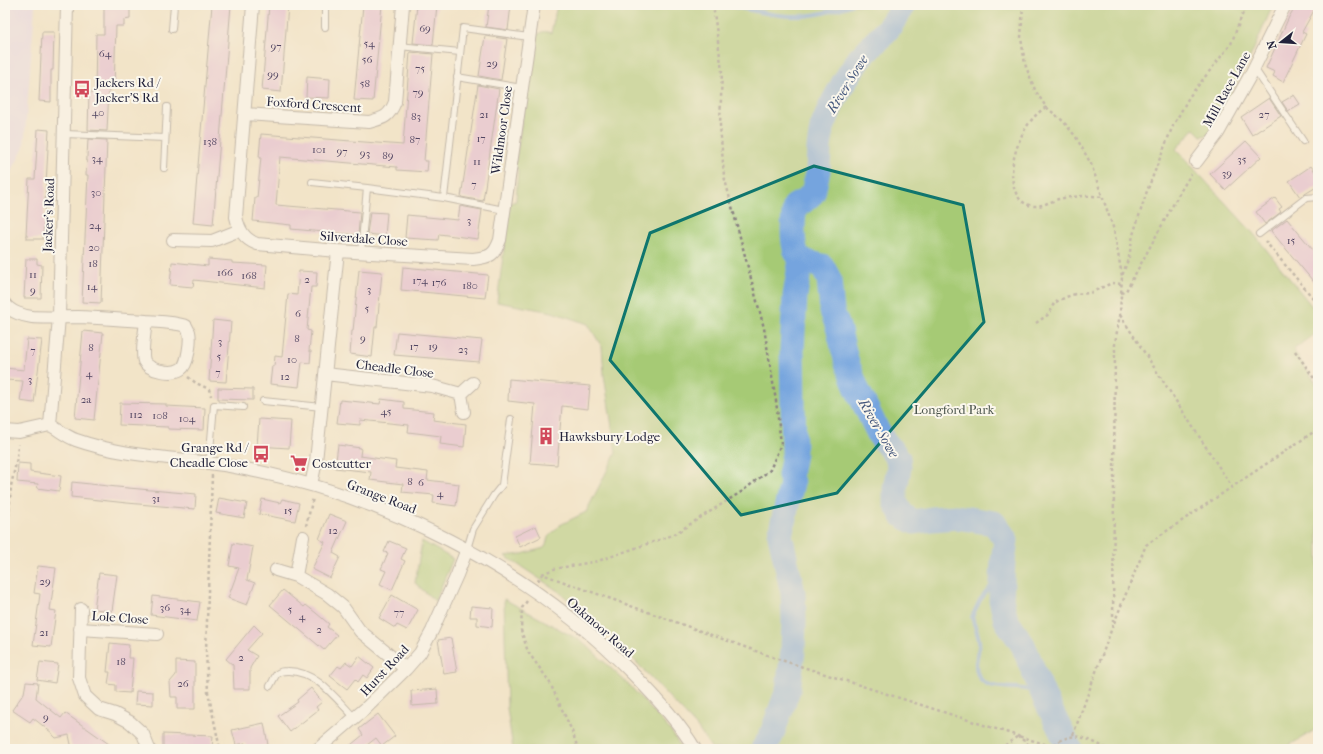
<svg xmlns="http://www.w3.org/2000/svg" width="1323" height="754" font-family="'IM FELL French Canon',serif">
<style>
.built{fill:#e3d3f2}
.green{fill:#a6ca74;stroke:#647658}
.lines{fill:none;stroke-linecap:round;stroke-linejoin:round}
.stream{stroke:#75a4de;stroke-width:4}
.river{stroke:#75a4de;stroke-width:25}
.building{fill:#e1b2d9}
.lane-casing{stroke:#8a8382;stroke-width:8}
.street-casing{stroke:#8a8382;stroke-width:14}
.path{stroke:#8a8382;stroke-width:2.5;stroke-dasharray:3 3;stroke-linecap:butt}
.lane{stroke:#fff;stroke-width:6}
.street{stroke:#fff;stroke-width:12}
.marked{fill:none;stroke:#0f766e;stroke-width:3;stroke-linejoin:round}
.labels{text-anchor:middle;stroke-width:4;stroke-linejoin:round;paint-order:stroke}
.number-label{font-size:11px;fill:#524662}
.poi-label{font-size:13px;fill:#22223b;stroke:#fbf7ec;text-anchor:start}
.street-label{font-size:13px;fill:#22223b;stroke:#fbf7ec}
.park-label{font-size:13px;fill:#4a544c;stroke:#fbf7ec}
.water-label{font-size:14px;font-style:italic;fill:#43567c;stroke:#fbf7ec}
</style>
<rect width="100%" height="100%" fill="#fbf7ec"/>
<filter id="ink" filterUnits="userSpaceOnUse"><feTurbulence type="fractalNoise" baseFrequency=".025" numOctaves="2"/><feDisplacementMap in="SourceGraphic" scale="8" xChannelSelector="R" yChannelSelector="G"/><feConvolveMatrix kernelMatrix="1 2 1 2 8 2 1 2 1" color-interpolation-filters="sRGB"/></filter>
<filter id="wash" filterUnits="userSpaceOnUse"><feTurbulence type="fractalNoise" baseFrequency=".012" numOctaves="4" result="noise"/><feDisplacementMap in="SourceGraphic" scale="16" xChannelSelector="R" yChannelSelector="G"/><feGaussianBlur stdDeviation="0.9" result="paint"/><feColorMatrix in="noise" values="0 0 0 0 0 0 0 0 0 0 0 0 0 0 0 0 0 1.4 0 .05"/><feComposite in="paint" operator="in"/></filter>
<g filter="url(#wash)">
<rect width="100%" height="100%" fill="#f2e4c8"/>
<path class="built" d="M5 5H35L24 147 5 184Z"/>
<path class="green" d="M557 5H1273L1249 60 1232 91 1213 131 1208 135 1201 136 1194 129 1176 149 1253 233 1318 314V332L1293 350 1318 386V728L1283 749H712L697 727 608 632 558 591 505 556 522 554 544 548 546 545 548 537 560 525 586 512 616 453 604 375 602 347 588 324 552 312 497 302 510 203 516 201 518 170 515 166 534 38C540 32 543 30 551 33Z
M422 541 453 559 435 601 415 583Z
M504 599 583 642 630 686 671 731 682 749H513L507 708Z"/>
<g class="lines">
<path class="stream" d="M736 7C755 11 775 16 794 16 813 17 833 11 851 5
M1003 569 993 584 980 600 972 617C974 624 978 633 979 641 980 649 976 657 976 665 977 695 1010 684 1029 690 1034 692 1040 696 1045 699"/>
<path class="river" d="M904 5 887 30 859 59 844 82 831 106 822 128 819 148 818 171 813 193 804 201 795 206C793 218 790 251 801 259 806 263 815 264 822 266L829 279 832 311 838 327 847 363 857 389 880 436 898 458 899 467 895 489V502L902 515 914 522 932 519 956 517 994 523 1006 540 1003 561 1001 600 1006 620 1023 645 1045 699 1070 749
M763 749 771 736 788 690 793 651 794 620 793 593 780 535 792 483 790 475 794 454 792 350 795 296 801 259"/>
</g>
<g id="blocks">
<path class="building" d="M104 5H130V19L124 20V26H116L114 88H109L107 131 88 130 89 93H95L96 34H104Z
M212 5H231L213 225 193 223Z
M269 5H288L281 92 262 90Z
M363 5H382L373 101 354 100Z
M417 5H437L433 45 413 43Z
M489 5H511L508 30 486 27Z
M1296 5H1317L1302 32 1306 34 1283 82 1273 76 1275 72 1266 68 1289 17Z
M42 32H54L53 70H51V102L39 101Z
M485 36 507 39 501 80 479 76Z
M410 52 433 54 424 161H428L427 172 397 170V167L280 157 276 205 360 212 358 235 291 229V225L253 221 255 198H257L261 157H259L261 134 403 145Z
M307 77 330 79 329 98 306 97Z
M478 85 499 89 483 201 461 197Z
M1294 95 1300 104 1288 111 1282 102Z
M1269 98 1281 116 1252 135 1241 117Z
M38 129 49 130 43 239H27V235H26L29 179H35Z
M88 139 107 140 101 303 82 302 88 175H86Z
M1246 141 1261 157 1225 190 1210 174Z
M1311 166 1318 176V186L1300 197 1289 181Z
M1275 198 1282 207 1279 209 1281 212 1265 224 1256 212Z
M460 206 482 210 478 239 439 234 438 240 405 238 407 215 458 220Z
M370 212 387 213 385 236 367 234Z
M1287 219 1318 256V287L1271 231Z
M26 259H37V264L42 265 41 298H24Z
M208 259 232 261V263L267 265 265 288 194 280 193 287 170 285 172 262 208 266Z
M403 267 488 275 485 298 401 290Z
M359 270 382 272 377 327H375L372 357 350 354 352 331H353Z
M299 271 317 272 316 287H311L307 330 311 331 309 351H311L310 363 302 362 299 387 270 384 272 366H274L275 356 282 357 288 294 297 295Z
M213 320 231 322 226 382 209 381Z
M83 331 103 333 94 420 75 418Z
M397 332 482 340 479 362 394 355Z
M27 339 42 340 34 403 20 401 23 381 5 380V368L24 370V369Z
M509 379 590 386 588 409 562 406 557 465 530 463 535 404 508 401Z
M218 388 253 389V400L218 399Z
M381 399 404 402V409L434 412 433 420 466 424 464 447 440 444 441 436 408 432 409 425 360 420V425L337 423 340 400 380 404Z
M120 403 166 404V406L205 408 204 430 168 429V427L119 425Z
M259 419 291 421 289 448 257 446Z
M338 445 361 448 360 456 396 461 395 468 428 472 427 480 459 484 456 506 433 503 434 495 402 492 403 484 370 480 371 472 335 468Z
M18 463 30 464V472L61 476 59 491 37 488 38 484 17 482Z
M72 482 117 487 196 494 195 509 127 503 71 497Z
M219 498 247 503 244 518 216 513Z
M262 499 280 503 282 499 299 503 295 521 259 514Z
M329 514 347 521 333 553 340 557 330 578 312 569 325 542 319 539Z
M536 526 541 537 520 547 515 536Z
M389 541 406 548 401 559 405 561 392 590 380 584 386 571 381 569 388 553 384 552Z
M233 543 253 547 247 580 255 583 247 605 228 598 239 568 229 566Z
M38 566 56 568 50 610 56 611 51 647 33 645 40 594 34 593Z
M99 573 117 575 112 611 94 609Z
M283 590 304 607 306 605 316 613 329 624 327 627 337 635 324 650 270 605Z
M392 595 418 610 407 630 397 625 395 628 379 618Z
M153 596 200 602 197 621 151 615Z
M471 606 493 608 492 627 477 625V617H470Z
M254 625 262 633 247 650 257 656 250 668V689H234L233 665 226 659Z
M451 638 457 672 444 674 438 640Z
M110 643 129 645 128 658H133L130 693 116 692V685L108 684 110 672H107Z
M359 656 374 668 367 678 363 675 358 682 355 679 347 689 330 676 338 666 341 668 346 662 352 666Z
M176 661 195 662V709H177V697H171L170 682 176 675Z
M40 662 58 664 55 683 37 680Z
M26 682 38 683 36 698 61 718 65 713 116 749H72L69 735 56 738 53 735 52 733 33 718 30 722 12 710 24 693Z
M311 688 322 702 316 707 318 710 290 732 278 716 298 702 297 700Z
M437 689 438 704 412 706 411 691Z
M136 691 153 692V705L135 704Z
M378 714 395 736 382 746 376 738 362 749H346L363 735 359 729Z
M264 723 268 745 247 749 245 743 236 745 232 730Z
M163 734 213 736 212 749H163Z"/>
</g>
</g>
<g filter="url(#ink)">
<use href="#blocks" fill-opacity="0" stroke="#8a8382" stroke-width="1"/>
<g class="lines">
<g class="lane-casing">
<path id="lane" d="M325 5V27
M172 29 174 5
M399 46 460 52
M1254 68 1303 141
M457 77 522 88
M65 134 165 138
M164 168 167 107
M312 182 367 188 361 252
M367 188 444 198 463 28 529 37
M444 198 504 210
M1259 234 1306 198 1318 197
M263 401 322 407
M209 463 214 405 243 407
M467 549 473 529 494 495 502 485 511 419
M270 686C272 683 274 678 276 675 279 671 283 671 287 671 316 670 337 700 355 718"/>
</g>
<g class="street-casing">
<path id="street" d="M253 5 236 217C239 230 244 239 257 244L338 251 473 259C490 257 494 256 500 240L534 5
M245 114 369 122C384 118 389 117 395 102L403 5
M1196 162 1218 133 1251 74 1285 5
M173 240 212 241 240 230
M5 304C10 312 24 316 32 317 47 318 63 317 78 317 101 318 124 320 146 321 159 322 173 322 186 326 187 328 188 330 189 332 191 340 188 365 181 369 172 375 149 371 144 361 141 353 145 331 146 321
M325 374 432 386 461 394
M464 412 461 394 473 383
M50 425 59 317 67 5
M5 431 19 432 50 425C59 430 67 437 76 440 127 458 182 457 235 467 382 494 528 567 633 674 656 697 678 721 695 749
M311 485 316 461 338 251
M276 570 296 576 327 594 343 607 360 631 406 669
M296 576 303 537
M81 609 79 678 85 696 99 709 115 714 130 722 143 734 149 749
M80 629 157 634
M318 749 366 708 406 669 420 653 432 631 457 575 467 549"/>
</g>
<path class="path" d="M1023 5 1021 38 1025 64 1035 90 1046 107 1063 121 1076 137 1091 164 1114 230 1122 276
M1046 107C1028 119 1019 137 1014 158 1010 174 1011 203 1033 206 1042 207 1051 201 1059 199 1073 196 1089 195 1103 197
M1265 241 1318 304
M1121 293 1126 291 1180 192 1191 174
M1120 315 1232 487
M1036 323 1049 314 1054 303 1066 297 1075 294 1090 293 1112 283 1122 284
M1295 351 1318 384
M188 377 196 383 209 389 211 396
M219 449 229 452
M212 475 206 651 208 692 220 749
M306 526 313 498
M5 532 8 530 11 486 17 458 18 444
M542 574 554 569 598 561 673 535 741 492 770 470 781 444 776 401 764 328 724 176 720 125 722 71 713 5
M538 581 542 574 778 659 1018 736 1034 749
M527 601 522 608 521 630 528 652 549 681 572 731 578 749
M1114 623 1146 545 1318 429
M1073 735 1113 625 1115 343 1120 314 1122 276 1129 257 1133 235 1147 191 1172 128 1189 97 1231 44 1246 5
M1051 746 1055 749
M1000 749 1018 736 1051 746C1076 729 1084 738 1108 749"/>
<use href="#lane" class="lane"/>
<use href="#street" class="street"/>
</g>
</g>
<path d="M0 0H1323V754H0ZM814 166 963 205 984 322 837 493 741 515 610 360 650 233Z" fill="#f2e4c8" fill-opacity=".55" fill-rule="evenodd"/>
<path class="marked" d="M814 166 963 205 984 322 837 493 741 515 610 360 650 233Z"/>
<defs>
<g id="bus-bare" transform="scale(1.38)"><path d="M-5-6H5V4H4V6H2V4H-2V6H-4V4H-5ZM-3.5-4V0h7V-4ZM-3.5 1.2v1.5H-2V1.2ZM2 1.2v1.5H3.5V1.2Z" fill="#d1495b" stroke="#fbf7ec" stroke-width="2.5" paint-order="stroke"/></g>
<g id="building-bare" transform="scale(1.38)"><path d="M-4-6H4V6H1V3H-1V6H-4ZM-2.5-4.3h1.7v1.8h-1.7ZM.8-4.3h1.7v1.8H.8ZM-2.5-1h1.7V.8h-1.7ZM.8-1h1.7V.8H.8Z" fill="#d1495b" stroke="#fbf7ec" stroke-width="2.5" paint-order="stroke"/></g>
<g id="supermarket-bare" transform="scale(1.38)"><path d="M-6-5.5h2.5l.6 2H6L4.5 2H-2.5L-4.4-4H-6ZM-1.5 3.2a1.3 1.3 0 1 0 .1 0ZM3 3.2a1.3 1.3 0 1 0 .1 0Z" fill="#d1495b" stroke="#fbf7ec" stroke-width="2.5" paint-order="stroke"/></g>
</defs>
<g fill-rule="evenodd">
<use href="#bus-bare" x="82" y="89"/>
<use href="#building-bare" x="546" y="436"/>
<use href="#bus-bare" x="261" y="454"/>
<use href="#supermarket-bare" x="299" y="463"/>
</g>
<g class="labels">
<g class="number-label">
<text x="425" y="32">69</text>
<text x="369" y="47">54</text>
<text x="276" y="50">97</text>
<text x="105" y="57">64</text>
<text x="367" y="63">56</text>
<text x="492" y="67">29</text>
<text x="420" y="72">75</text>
<text x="273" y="78">99</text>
<text x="365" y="87">58</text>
<text x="418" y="96">79</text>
<text x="98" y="116">40</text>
<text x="484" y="118">21</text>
<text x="1264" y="118">27</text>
<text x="416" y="120">83</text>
<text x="481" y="142">17</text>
<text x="415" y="143">87</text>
<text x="210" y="145">138</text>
<text x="319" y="153">101</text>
<text x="342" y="155">97</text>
<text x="365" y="157">93</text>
<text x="388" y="159">89</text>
<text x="97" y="162">34</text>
<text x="1242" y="163">35</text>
<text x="477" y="165">11</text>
<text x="1227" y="177">39</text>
<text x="474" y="188">7</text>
<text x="96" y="196">30</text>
<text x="469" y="224">3</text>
<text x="95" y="229">24</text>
<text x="1291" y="244">15</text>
<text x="94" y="251">20</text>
<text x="93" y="267">18</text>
<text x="225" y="276">166</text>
<text x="33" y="278">11</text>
<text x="249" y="279">168</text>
<text x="307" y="283">2</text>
<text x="420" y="284">174</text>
<text x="439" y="286">176</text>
<text x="470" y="289">180</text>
<text x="92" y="290">14</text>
<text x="369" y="293">3</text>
<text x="33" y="294">9</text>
<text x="367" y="312">5</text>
<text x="298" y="317">6</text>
<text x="297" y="342">8</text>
<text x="363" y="342">9</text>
<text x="220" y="345">3</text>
<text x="414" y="350">17</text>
<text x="433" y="350">19</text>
<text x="91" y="351">8</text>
<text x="463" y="353">23</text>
<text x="33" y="354">7</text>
<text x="219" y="360">5</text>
<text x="292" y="363">10</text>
<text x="218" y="376">7</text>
<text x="89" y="377">4</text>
<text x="285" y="380">12</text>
<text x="30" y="383">3</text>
<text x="86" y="403">2a</text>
<text x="386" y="415">45</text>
<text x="136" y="418">112</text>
<text x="160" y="419">108</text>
<text x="187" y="422">104</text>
<text x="410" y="485">8</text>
<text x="421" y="486">6</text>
<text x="440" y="497">4</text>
<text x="156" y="502">31</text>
<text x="288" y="514">15</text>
<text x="333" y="534">12</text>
<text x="45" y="585">29</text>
<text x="165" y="611">36</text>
<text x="185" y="613">34</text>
<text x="290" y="613">5</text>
<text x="399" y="616">77</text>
<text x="302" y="620">4</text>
<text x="319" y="633">2</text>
<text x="44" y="636">21</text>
<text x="241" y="661">2</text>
<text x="121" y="665">18</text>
<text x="183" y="687">26</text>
<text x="46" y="721">9</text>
</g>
<g class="poi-label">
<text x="95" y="87">Jackers Rd /<tspan x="95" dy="15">Jacker'S Rd</tspan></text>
<text x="559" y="441">Hawksbury Lodge</text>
<text x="248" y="452" text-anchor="end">Grange Rd /<tspan x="248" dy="15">Cheadle Close</tspan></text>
<text x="312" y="468">Costcutter</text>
</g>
<g class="street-label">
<text transform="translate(1226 89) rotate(-61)" y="5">Mill Race Lane</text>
<text transform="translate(314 104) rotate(4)" y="5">Foxford Crescent</text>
<text transform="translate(501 130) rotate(-82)" y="5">Wildmoor Close</text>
<text transform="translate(48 215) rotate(-88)" y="5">Jacker's Road</text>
<text transform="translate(364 238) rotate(4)" y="5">Silverdale Close</text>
<text transform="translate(395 368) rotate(7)" y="5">Cheadle Close</text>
<text transform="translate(382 496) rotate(21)" y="5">Grange Road</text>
<text transform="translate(120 617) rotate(4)" y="5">Lole Close</text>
<text transform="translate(601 627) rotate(41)" y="5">Oakmoor Road</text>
<text transform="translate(384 670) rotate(-47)" y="5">Hurst Road</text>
</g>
<g class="park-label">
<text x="954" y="414">Longford Park</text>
</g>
<g class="water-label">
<text transform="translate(847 84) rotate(-58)" y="5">River Sowe</text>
<text transform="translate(879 428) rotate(60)" y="5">River Sowe</text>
</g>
</g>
<rect width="1323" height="754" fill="none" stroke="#fbf7ec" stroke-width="20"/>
<g transform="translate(1281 42) rotate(253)" stroke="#fbf7ec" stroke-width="3" paint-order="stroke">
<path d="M0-3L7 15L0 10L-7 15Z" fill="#22223b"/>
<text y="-6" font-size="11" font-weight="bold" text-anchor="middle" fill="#22223b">N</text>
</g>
</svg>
